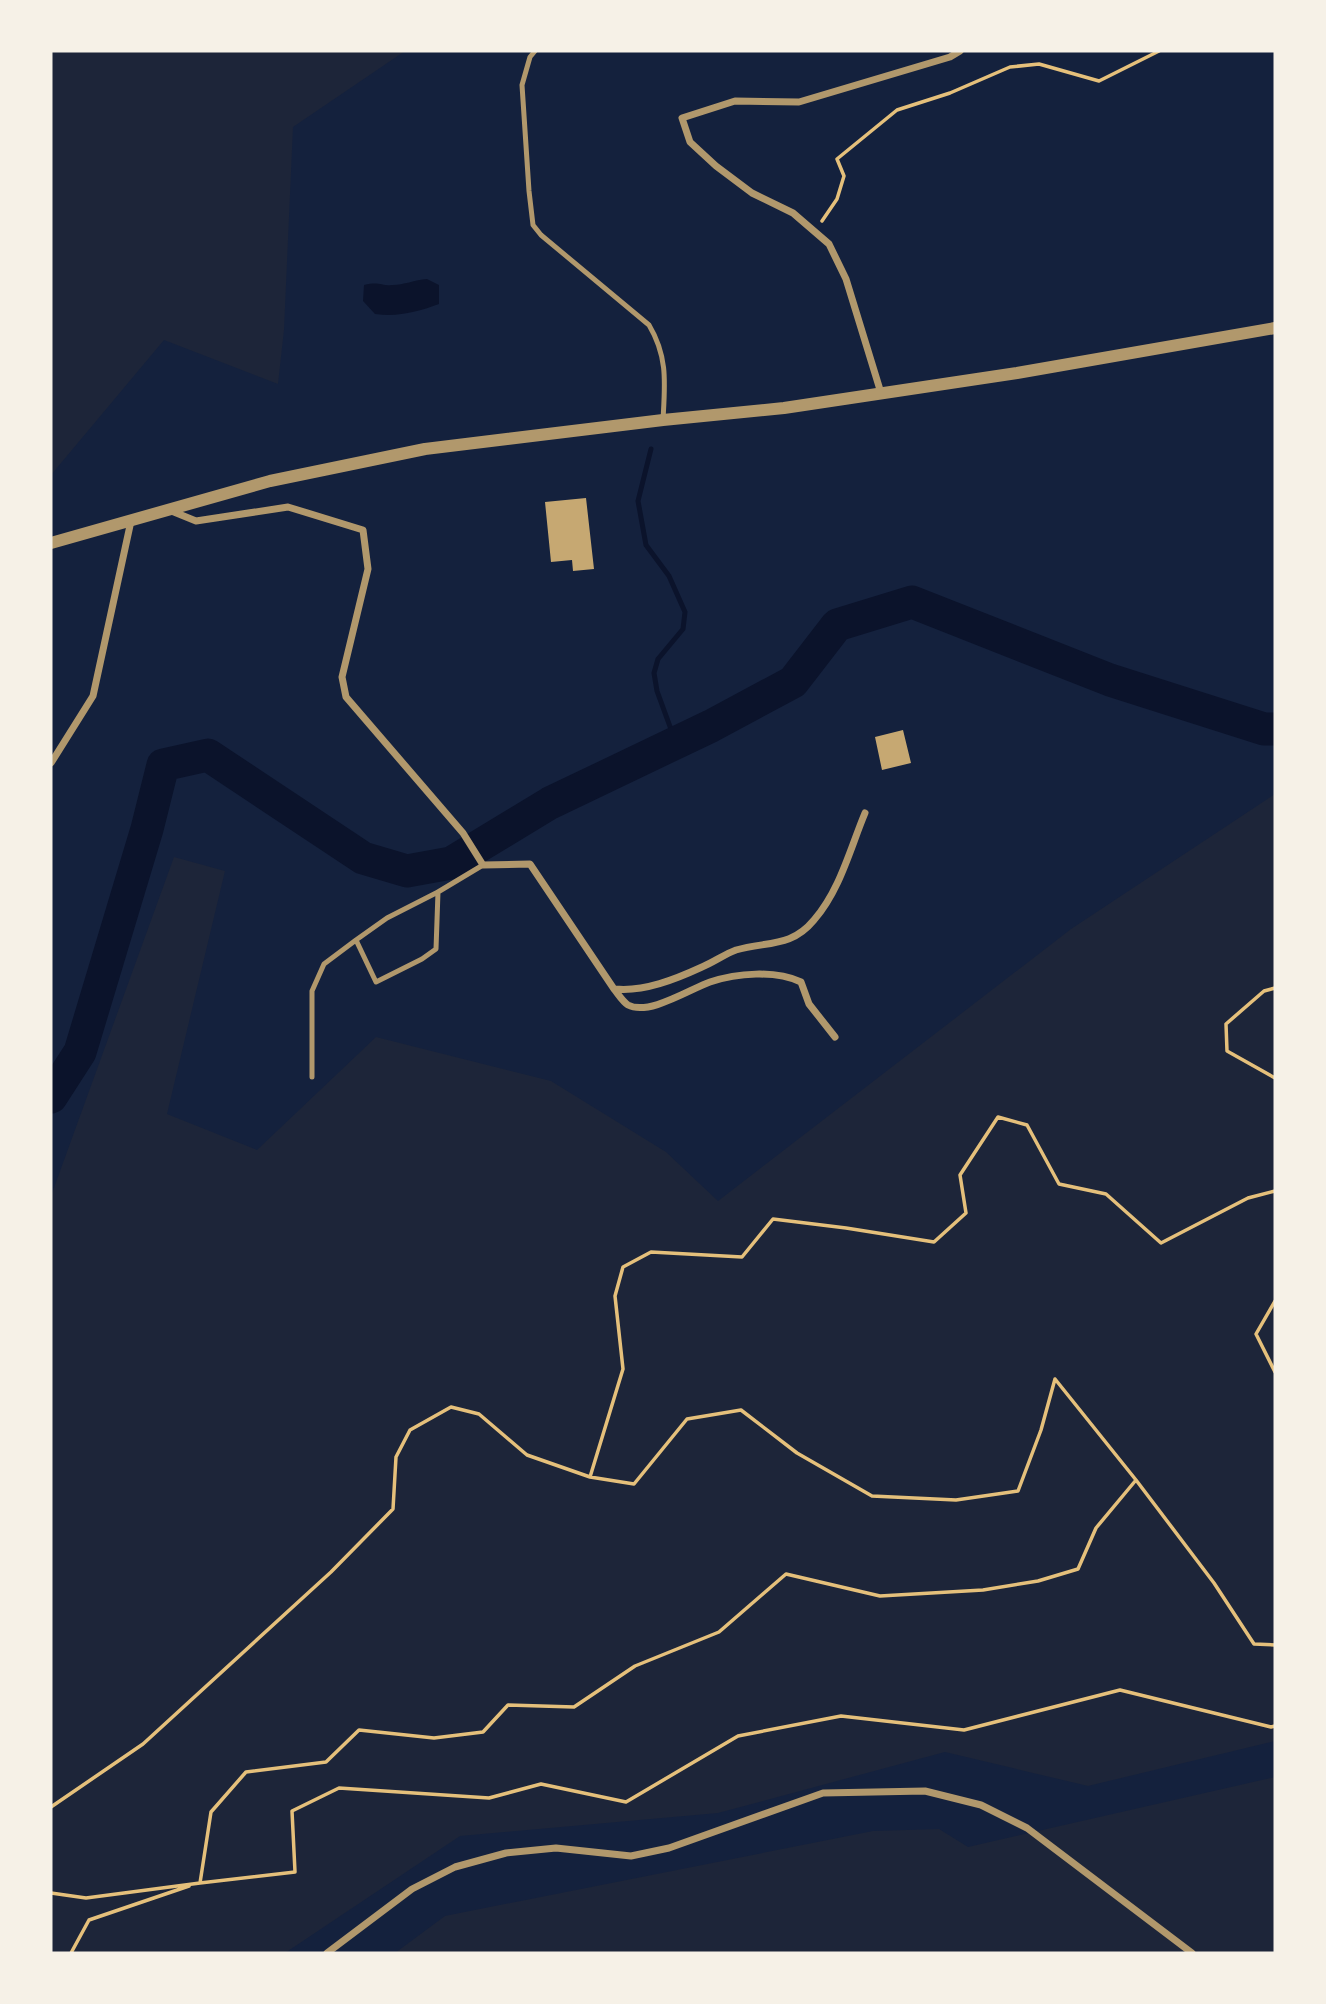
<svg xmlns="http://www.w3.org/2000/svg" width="1326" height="2004" font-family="'Roboto Condensed',sans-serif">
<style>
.green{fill:#1d2539}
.water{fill:#0b132b}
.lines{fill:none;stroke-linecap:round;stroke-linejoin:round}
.stream{stroke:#0b132b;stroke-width:5}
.river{stroke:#0b132b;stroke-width:33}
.building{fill:#c6a872}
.path{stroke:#e5c07b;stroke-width:3.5}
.service{stroke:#b1986c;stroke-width:5}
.minor{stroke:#b1986c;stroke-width:7}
.tertiary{stroke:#b1986c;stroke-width:12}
</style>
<rect width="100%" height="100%" fill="#14213d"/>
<path class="green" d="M51 51H405L293 127 284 330 278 384 164 340 51 475Z
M1275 794V1741L1088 1786 945 1752 718 1813 460 1836 285 1953H51V1196L174 857 225 871 167 1114 257 1150 376 1037 551 1081 666 1152 718 1201 1071 929Z
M1275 1777V1953H395L445 1916 873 1831 939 1829 968 1847Z"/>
<path class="water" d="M427 279 439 285V304C417 312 399 317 375 314L363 301 364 285C379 281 381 286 393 285 403 285 415 280 427 279Z"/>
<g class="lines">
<path class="stream" d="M651 449 638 501 646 545 669 576 685 612 683 629 658 659 654 673 657 691 676 743"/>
<path class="river" d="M51 1097 80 1052 147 829 163 765 208 755 363 858 407 871 451 863 550 803 711 726 793 682 837 625 912 602 1110 680 1264 729H1275"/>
</g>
<path class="building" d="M586 498 594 569 573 571 572 560 551 562 545 502Z
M903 730 911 763 882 770 875 737Z"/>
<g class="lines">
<path class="path" d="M822 221 837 199 844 176 837 159 897 110 950 93 1010 67 1039 64 1099 81 1159 51
M1275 988 1264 991 1226 1024 1227 1051 1275 1078
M1275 1301 1256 1334 1275 1372
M590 1477 634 1484 687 1419 741 1410 797 1453 872 1496 956 1500 1018 1491 1041 1430 1055 1379 1136 1480
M51 1807 143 1744 331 1572 393 1509 396 1457 410 1430 451 1407 479 1414 527 1455 590 1477 623 1369 615 1296 623 1267 651 1252 742 1257 773 1219 846 1228 934 1242 966 1213 960 1175 998 1117 1027 1125 1059 1184 1106 1194 1161 1243 1248 1198 1275 1191
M200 1883 295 1872 292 1811 339 1788 489 1798 541 1784 626 1802 738 1736 841 1716 964 1730 1120 1690 1271 1727 1275 1726
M51 1893 86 1898 200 1883 211 1812 246 1772 326 1762 359 1730 434 1738 483 1732 508 1705 574 1707 635 1666 719 1632 786 1574 880 1596 983 1590 1038 1581 1078 1569 1096 1528 1136 1480 1214 1583 1254 1644 1275 1645
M71 1953 89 1920 189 1886"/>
<path class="service" d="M535 51 530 57 522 85 529 191 533 225 541 235 649 325C668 357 665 383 663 420
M356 940 387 918 438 892
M312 1077V991L324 964 356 940 376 982 422 959 436 949 438 892 483 865"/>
<path class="minor" d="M881 393 846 279 829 244 793 213 752 193 716 166 690 142 682 118 735 101 799 102 950 57 960 51
M169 510 196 521 288 507 363 530 368 569 342 677 346 697 463 833 483 865 530 864 614 989C618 994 623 1002 628 1005 649 1016 690 989 710 982 737 973 775 970 801 982L809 1004 835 1037
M51 763 93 696 131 521
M615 989C644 992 676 979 702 967 714 962 725 954 736 950 767 941 791 948 814 920 840 890 850 849 865 813
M327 1953 412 1889 455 1867 506 1853 556 1848 631 1856 669 1848 823 1793 925 1791 981 1805 1027 1828 1192 1953"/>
<path class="tertiary" d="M51 543 270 481 425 449 663 420 784 408 1017 373 1275 328"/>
</g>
<rect width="1326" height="2004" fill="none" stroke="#f6f1e7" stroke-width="105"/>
</svg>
